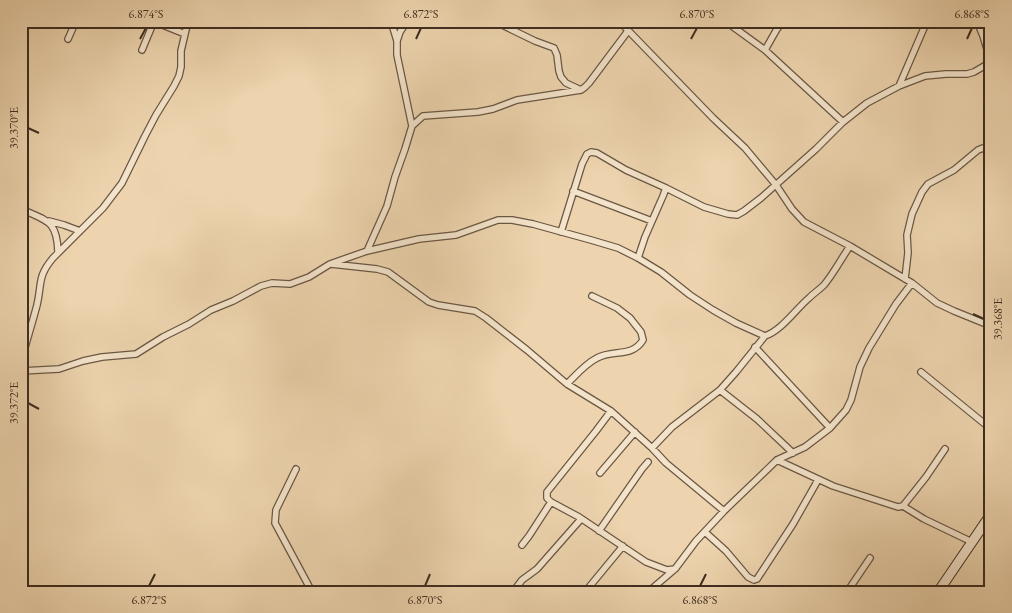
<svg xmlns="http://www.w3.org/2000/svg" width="1012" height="613" font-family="'EB Garamond',serif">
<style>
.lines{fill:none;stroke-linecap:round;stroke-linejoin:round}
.minor-casing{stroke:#6a5744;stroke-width:8}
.secondary-casing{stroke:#3e2d20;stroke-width:11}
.minor{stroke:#f3e3ca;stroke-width:5.5}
.secondary{stroke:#f3e3ca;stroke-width:9}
.ticks{fill:none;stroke:#3e2d20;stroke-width:2}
.neatline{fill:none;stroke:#3e2d20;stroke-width:2}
.ticks-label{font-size:12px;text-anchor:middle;fill:#3e2d20}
</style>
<rect width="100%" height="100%" fill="#edd4ae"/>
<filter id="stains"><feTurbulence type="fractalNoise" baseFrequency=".004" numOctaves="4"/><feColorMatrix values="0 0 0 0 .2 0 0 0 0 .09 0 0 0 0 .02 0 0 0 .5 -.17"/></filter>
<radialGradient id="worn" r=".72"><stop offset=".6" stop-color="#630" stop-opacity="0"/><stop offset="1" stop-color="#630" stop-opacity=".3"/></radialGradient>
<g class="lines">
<g class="minor-casing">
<path id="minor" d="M391 21 397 41
M407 21 400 32 397 41V55L412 126
M494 21 535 41 554 48 557 55 559 71 561 77 566 83 581 90
M619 21 713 118 745 148 776 185 792 209 804 222 850 246 912 283 937 303 954 311 991 326
M725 21 765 50 843 122
M977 21 983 36 991 62
M68 39 76 21
M142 50 152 26 155 24H160L185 34
M765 50 777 29 783 21
M899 86 927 21
M573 191 652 221
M21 209C47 221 57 220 58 252
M49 221 64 225 80 231
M561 232 582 164 587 154 591 152 597 153 626 170 666 188
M367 251 387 206 395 177 405 149 412 126 423 116 478 112 493 109 517 100 581 90 585 87 589 83 628 31
M638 258 645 237 663 196 666 188 704 207 728 214 737 215 744 211 761 198 816 149 843 122 867 103 899 86 925 76 946 74H967L974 72 991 62
M331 264 377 269 388 272 429 302 438 305 475 311 486 318 527 350 567 384 611 411 652 448 666 463 724 511
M905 279 908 253 907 235 912 214 922 192 928 184 954 170 978 150 983 148 991 153
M755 347 830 428
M21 362C26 343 32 324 37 305 42 284 37 277 53 258L103 208 122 183 145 136 156 115 174 86 179 76 181 67V51L188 21
M21 371 59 369 83 361 102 357 136 354 163 337 189 324 211 310 233 301 261 286 272 283 290 284 309 277 330 264 367 251 419 239 456 235 498 220H512L533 224 591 240 618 248 638 258 661 272 690 295 713 310 736 323 765 336C781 331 796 309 809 298 814 293 819 290 824 285 834 273 841 259 850 246
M921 372 991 429
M567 384C576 375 585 364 597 358 613 349 632 358 643 340L641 332 630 318 617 308 592 296
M720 390 757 419 793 453
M652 448 672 427 720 390 736 372 765 336
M777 460 833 486 898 507 903 506 926 477 945 449
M296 469 276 510 275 523 312 592
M600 473 635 432
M551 502 547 498V492L596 431 611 411
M903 506 924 519 972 542
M599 531 642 469 648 462
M705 532 726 551 748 577 754 580 757 579 793 524 818 480
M522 545 529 536 551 502 579 517 646 562 667 570 675 569
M513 592 522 580 537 569 581 519
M585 592 623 546
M648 592 675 569 696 541 724 511 777 460 805 447 830 428 846 410 851 400 860 367 869 348 896 304 912 283
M847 592 870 558"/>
</g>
<g class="secondary-casing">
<path id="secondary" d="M938 592 991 514"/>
</g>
<use href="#minor" class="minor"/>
<use href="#secondary" class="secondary"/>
</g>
<path class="ticks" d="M140 39 146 28M416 39 421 28M691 39 697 28M967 39 972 28M28 128 39 133M973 314 984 319M28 403 39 409M149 586 155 574M425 586 430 574M700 586 706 574"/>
<rect width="1012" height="613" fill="none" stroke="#edd4ae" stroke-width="55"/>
<rect x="28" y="28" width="956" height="558" class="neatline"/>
<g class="ticks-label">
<text x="146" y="18">6.874°S</text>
<text x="421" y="18">6.872°S</text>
<text x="697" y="18">6.870°S</text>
<text x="972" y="18">6.868°S</text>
<text transform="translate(14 128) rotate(-90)" y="4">39.370°E</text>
<text transform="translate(998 319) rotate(-90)" y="4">39.368°E</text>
<text transform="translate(14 403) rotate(-90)" y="4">39.372°E</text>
<text x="149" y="604">6.872°S</text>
<text x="425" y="604">6.870°S</text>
<text x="700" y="604">6.868°S</text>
</g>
<rect width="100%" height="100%" filter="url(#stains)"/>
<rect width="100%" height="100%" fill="url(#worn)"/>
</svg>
